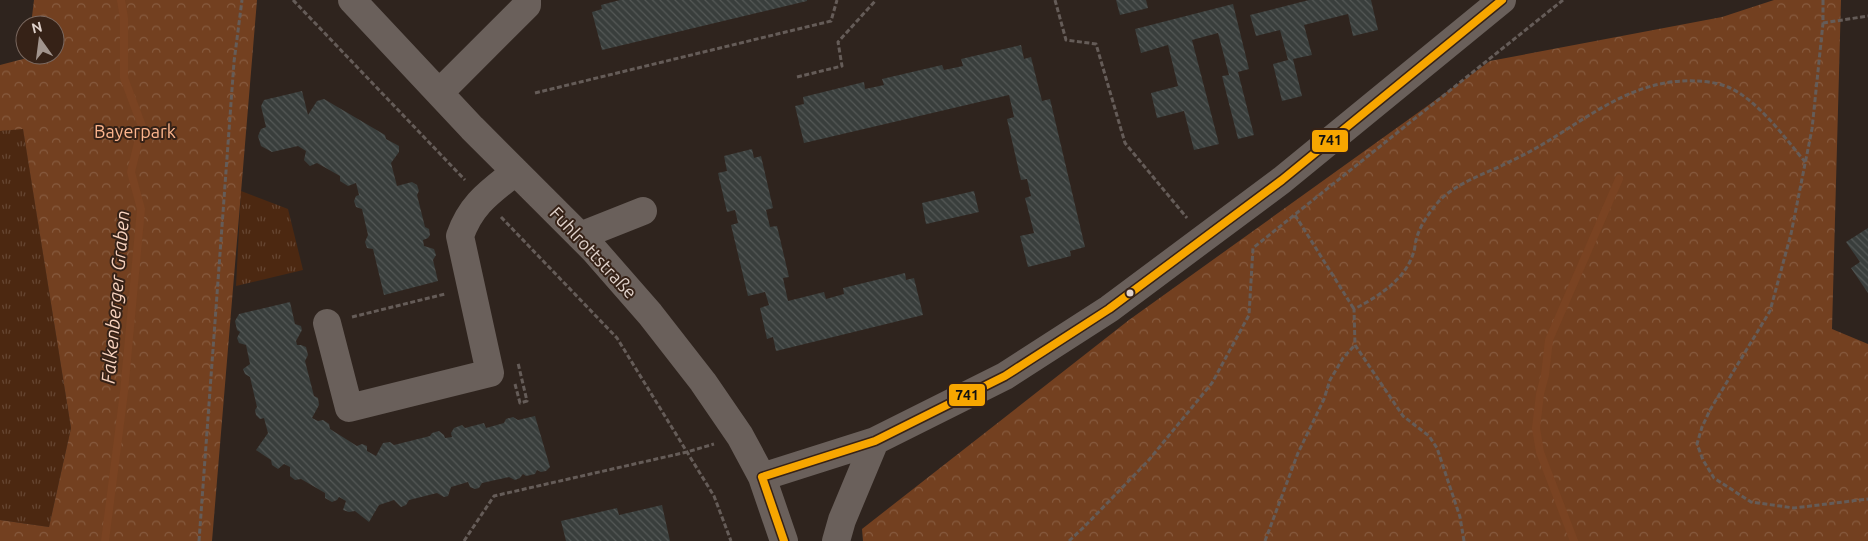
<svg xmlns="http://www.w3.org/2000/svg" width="1868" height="541" font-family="Ubuntu,sans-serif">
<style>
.grass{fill:url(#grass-tufts)}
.forest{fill:url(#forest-crowns)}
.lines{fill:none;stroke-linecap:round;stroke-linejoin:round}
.stream{stroke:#7a4322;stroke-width:8}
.building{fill:url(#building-back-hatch)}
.path{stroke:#655c58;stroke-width:3;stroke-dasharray:5 2.5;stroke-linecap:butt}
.minor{stroke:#6a605b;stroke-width:28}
.bus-1-casing{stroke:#362217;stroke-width:11}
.bus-1{stroke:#f7a600;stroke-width:8}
.bus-dot{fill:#e0d2cb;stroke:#362217;stroke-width:2}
.labels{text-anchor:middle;stroke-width:4;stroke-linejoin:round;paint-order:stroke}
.park-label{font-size:18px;fill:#fdb58d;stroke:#362217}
.street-label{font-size:18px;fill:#e0d2cb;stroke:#362217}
.water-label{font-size:19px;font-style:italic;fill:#f7d2be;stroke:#362217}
.line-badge{stroke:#362217;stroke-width:2}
.pale-badge-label{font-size:14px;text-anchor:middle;font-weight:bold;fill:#111}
</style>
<defs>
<pattern id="grass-tufts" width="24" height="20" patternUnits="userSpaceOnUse" patternTransform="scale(1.25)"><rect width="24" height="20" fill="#4c2811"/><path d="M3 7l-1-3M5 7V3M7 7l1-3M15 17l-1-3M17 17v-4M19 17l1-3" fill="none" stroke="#664632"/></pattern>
<pattern id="forest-crowns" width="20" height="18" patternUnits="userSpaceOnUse" patternTransform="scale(1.25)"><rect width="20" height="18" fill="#734020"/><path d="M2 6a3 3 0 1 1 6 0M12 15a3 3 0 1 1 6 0" fill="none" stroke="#875b3f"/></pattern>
<pattern id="building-back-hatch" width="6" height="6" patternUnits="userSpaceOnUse" patternTransform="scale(1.25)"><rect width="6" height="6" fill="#393e3c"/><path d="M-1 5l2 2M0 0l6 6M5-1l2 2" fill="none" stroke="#555957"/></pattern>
</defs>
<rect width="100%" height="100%" fill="#2f241e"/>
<path class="grass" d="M23 128 71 428 49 527 0 520V131Z
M241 191 288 209 303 270 236 286Z"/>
<path class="forest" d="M34 0H257L212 541H0V520L49 527 71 428 23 129 0 131V65L27 58V55H55V25H31Z
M1774 0H1841L1832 329 1868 344V541H863L862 529 1129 320 1490 61 1722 17Z"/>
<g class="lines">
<path class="stream" d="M105 541 124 392 141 209 131 172 142 126 124 78V18L121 0
M1574 541 1540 452 1536 428 1540 394 1545 375 1549 340 1619 179"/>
</g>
<path class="building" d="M620 0H807V1L602 50 592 12 602 9 601 5Z
M1116 0H1146L1148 8 1120 15Z
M1309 0H1371L1378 30 1353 36 1348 14 1304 25 1312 55 1293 59 1302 96 1282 101 1273 64 1288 60 1280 30 1256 36 1250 15Z
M1233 4 1249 69 1238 72 1254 135 1238 139 1222 76 1229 75 1218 33 1192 40 1219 144 1194 150 1184 111 1157 118 1151 93 1178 86 1168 45 1141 53 1135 29Z
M1021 45 1024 59 1031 57 1042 101 1050 99 1085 247 1070 251 1071 256 1028 267 1020 236 1034 233 1025 198 1031 196 1027 179 1021 180 1007 119 1014 117 1009 95 804 143 795 106 804 104 803 97 864 82 865 89 884 85 882 79 942 65 944 70 963 66 961 59Z
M302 91 308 115 317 101 324 99 385 135 386 139 399 146V152L391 163 397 186 412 182 417 185 419 191 417 195 425 227 429 229 430 235 428 238 423 240 424 246 434 249 436 255 433 260 438 281 384 295 373 249 367 248 365 242 368 235 362 209 356 207 354 201 356 196 359 195 356 183 348 186 340 181V176L317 163 310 166 304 160 306 151 298 146 272 152 261 146 258 136 261 129 266 127 261 106 264 100Z
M752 149 754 158 761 156 773 208 766 210 770 227 777 226 789 277 783 278 788 301 824 292 826 299 844 294 843 288 905 273 906 280 914 278 923 315 776 351 773 337 767 339 760 308 769 305 765 292 748 296 731 225 738 223 735 210 727 212 718 173 727 171 724 156Z
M974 191 979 212 926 224 922 203Z
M1868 228V293L1851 268 1860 262 1846 242Z
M290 302 295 324 301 326 302 330 296 341 297 345H301L306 347 308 355 305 361 314 396 318 398 319 405 312 418 318 421 323 420 329 424 330 429 357 446 362 444 367 446V451L376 456 383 443 390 442 394 445 430 436 432 433 439 431 444 435 445 438 452 437 451 433 454 428 462 425 465 428 484 423 486 428 504 423 506 419 513 417 518 420 535 416 550 467 546 471 541 472 537 470 535 474 526 476 523 474 520 478 515 480 509 477 482 483 479 488 475 489 470 487 468 482 451 487 448 496 444 497 437 493 409 500 406 505 401 507 394 500 379 505 369 522 355 511 349 512 343 510 346 501 339 497 337 500 332 502 325 498V493L301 479 295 480 290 476V467L284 464 278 469 272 465 271 460 256 450 268 433 264 418 260 419 256 415 255 410 257 407 250 377 245 374 243 369 250 364 246 345 239 343 237 338 240 332 237 330 235 321 239 314Z
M662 505 670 541H566L561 521 617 508 619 515Z"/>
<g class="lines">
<path class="path" d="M293 0 465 180
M1055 0 1066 40 1096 44 1125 143 1187 218
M1823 0V23L1812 129 1791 234 1770 311 1710 410 1702 427 1697 444 1703 460 1714 478 1751 502 1794 508 1868 499
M1823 23 1868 16
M797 77 842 66 838 42 876 0
M535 93 831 21 837 0
M1295 215 1354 309
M501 217 617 338 714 496 731 541
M352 317 445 294
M515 384 520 403 527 401 518 363
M199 541 234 62 242 0
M464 541 494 496 687 452 714 444
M1069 541 1084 527 1148 461 1212 383 1249 315 1253 248 1563 0
M1265 541 1298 453 1324 399 1330 380 1343 358 1355 345
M1464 541 1460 517 1437 448 1429 436 1403 416 1355 345 1354 309C1376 298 1405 280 1413 254 1415 250 1415 244 1416 240 1420 225 1429 213 1439 201 1456 184 1479 176 1501 166 1513 160 1526 154 1538 147 1588 118 1634 78 1695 81 1705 81 1718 83 1728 87 1758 100 1785 138 1806 163"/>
<path class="minor" d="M352 0 472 128 594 250 650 314 703 382 740 436 762 477 784 541
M440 92 527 5V0
M580 236 643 211
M327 323 349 408 490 373 460 236C471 204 490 192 515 172
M762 477 875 441 1005 376 1109 309 1282 180 1502 0
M836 541 842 520 875 441"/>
<g class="bus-1-casing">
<path id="bus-1" d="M762 477 875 441 1005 376 1109 309 1282 180 1502 0
M762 477 784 541"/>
</g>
<use href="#bus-1" class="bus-1"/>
</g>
<circle class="bus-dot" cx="1130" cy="293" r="4.5"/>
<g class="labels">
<g class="park-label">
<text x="135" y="138">Bayerpark</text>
</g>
<g class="street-label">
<text transform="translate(593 253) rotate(47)" y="6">Fuhlrottstraße</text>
</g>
<g class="water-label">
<text transform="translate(115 297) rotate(-85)" y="7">Falkenberger Graben</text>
</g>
</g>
<g class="line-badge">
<rect x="1311" y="129" width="38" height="24" rx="5" fill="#f7a600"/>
<rect x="948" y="383" width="38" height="24" rx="5" fill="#f7a600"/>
</g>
<g class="pale-badge-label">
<text x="1330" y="145">741</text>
<text x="967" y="400">741</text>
</g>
<g transform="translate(40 40) rotate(346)"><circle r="24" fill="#362217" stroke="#7a685f"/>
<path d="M0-4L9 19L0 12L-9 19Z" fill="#a2958e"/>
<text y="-8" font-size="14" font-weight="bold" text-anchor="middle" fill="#e0d2cb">N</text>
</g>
</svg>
